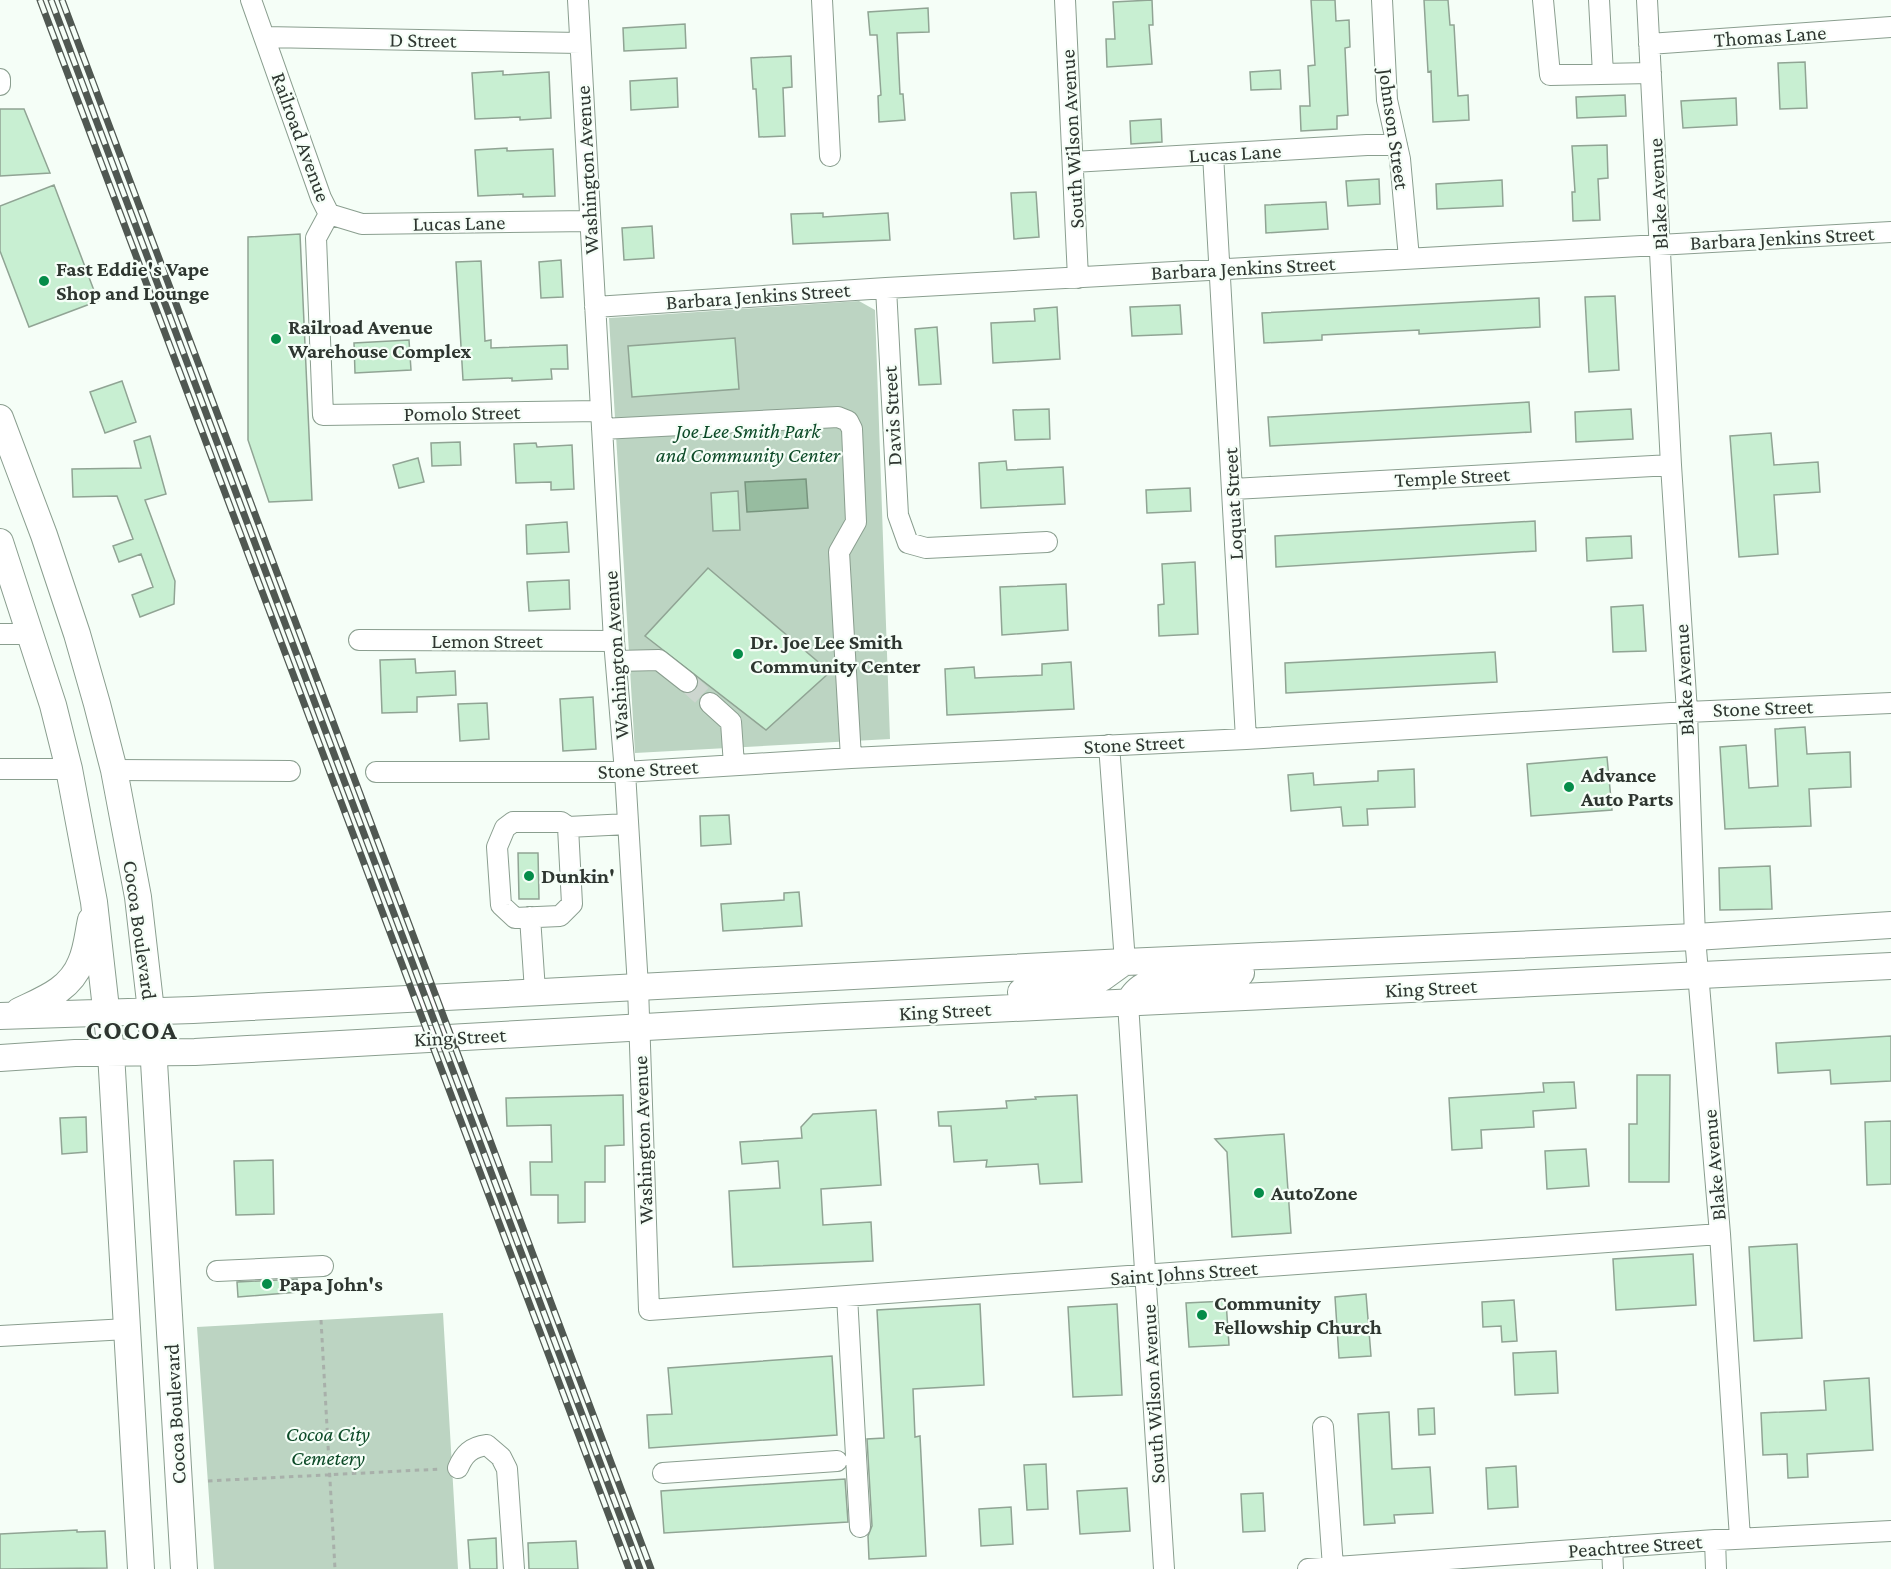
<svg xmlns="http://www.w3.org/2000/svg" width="1891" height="1569" font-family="'Crimson Pro',serif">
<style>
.green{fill:#bcd4c2}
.water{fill:#97bca0;stroke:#78947e;stroke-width:1.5}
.building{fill:#c8efd2;stroke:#90a494;stroke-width:1.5}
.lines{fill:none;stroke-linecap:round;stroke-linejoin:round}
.minor-tunnel{stroke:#cdd6cf;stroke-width:20;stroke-dasharray:20 10;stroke-linecap:butt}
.minor-casing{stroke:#8a9e8f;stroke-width:22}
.major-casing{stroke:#8a9e8f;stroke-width:28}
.path{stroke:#a8b0aa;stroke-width:3;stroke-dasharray:4.5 4.5;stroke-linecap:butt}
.minor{stroke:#fff;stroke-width:20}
.major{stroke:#fff;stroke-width:26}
.rail-casing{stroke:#505852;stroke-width:7}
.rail{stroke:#f5fef7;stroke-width:4.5;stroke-dasharray:14;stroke-linecap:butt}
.poi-dot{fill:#058c49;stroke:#f5fef7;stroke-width:2}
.labels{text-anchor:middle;stroke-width:4.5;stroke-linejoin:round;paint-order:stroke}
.street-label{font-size:21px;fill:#2e3630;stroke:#f5fef7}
.poi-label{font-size:21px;font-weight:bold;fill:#2e3630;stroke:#f5fef7;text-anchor:start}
.park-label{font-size:21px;font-style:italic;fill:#0c4a27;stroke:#f5fef7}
.district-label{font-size:27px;font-weight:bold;letter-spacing:1.5px;fill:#2e3630;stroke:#f5fef7}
</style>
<rect width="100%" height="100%" fill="#f5fef7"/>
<path class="green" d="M859 301 875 310 890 739 635 753 609 318Z
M443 1313 458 1569H214L197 1327Z"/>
<path class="water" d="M806 479 808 508 747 512 745 482Z"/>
<path class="building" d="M1152 0 1153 25H1149L1152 64 1107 67 1106 39H1115L1113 2Z
M1311 0H1335L1336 21 1349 20 1350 47 1345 48 1348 115 1337 116V129L1301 131 1300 106H1310L1308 66 1315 65Z
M1424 0H1448L1450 25H1454L1458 96 1468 95 1469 120 1433 122 1431 71 1428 72Z
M928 8 929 32 897 33 900 94H903L905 120 879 122 878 96 881 95 877 35H870L868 12Z
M685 24 686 48 624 51 623 28Z
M791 56 792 87 783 88 785 136 759 137 756 89H753L751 58Z
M1805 62 1807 108 1780 109 1778 63Z
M1280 70 1281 89 1251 90 1250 72Z
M503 71V75L549 72 551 118 520 120V117L475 119 472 73Z
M677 78 678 107 631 110 630 81Z
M1625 95 1626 116 1577 118 1576 97Z
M1736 98 1737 125 1683 128 1681 101Z
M0 109H24L50 173 0 176Z
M1161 119 1162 142 1131 144 1130 121Z
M1607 145 1608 178 1598 179 1600 220 1573 221 1572 192H1575L1572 146Z
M507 148V151L553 149 555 196 523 197V194L478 196 475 150Z
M1379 179 1380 204 1348 206 1346 181Z
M1502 180 1503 206 1437 209 1436 184Z
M54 185 98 301 29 327 0 251V206Z
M1036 192 1039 237 1014 239 1011 193Z
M1326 202 1328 229 1266 233 1265 205Z
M823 213V217L888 213 890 240 793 244 791 214Z
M652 226 654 258 624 260 622 228Z
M300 234 312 500 269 502 248 440V237Z
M561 260 563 297 541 298 539 262Z
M481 261 485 341 491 340V348L567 345 568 369H551L552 379 512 381V378L463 380 456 262Z
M1615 296 1619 370 1589 372 1585 297Z
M1539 298 1540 327 1419 334V330L1322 335V340L1264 343 1262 313Z
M1180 305 1182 334 1132 336 1130 307Z
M1057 307 1060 359 993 363 991 323 1035 321 1034 309Z
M937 327 941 384 919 385 915 329Z
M735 338 739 389 632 397 628 346Z
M409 340 411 370 355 373 354 343Z
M122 381 136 422 105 433 90 392Z
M1529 402 1531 432 1270 446 1268 417Z
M1049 409 1050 439 1015 440 1013 410Z
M1631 409 1633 439 1576 442 1575 412Z
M1771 433 1774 465 1818 462 1820 492 1774 495 1778 554 1739 557 1730 436Z
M150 436 166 494 145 500 175 581 174 604 140 617 132 595 153 587 141 554 119 562 113 546 133 539 117 496 73 497 72 469 141 468 134 441Z
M460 442 461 465 432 466 431 443Z
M536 443 537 447 572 445 574 489 551 490V482L516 483 514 444Z
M418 458 424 482 399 488 393 465Z
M1006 461 1007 470 1063 467 1065 504 981 508 979 463Z
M1190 488 1191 511 1147 513 1146 490Z
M738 491 740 530 713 531 711 493Z
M1535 521 1536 551 1276 567 1275 536Z
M567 522 569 552 527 554 526 525Z
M1631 536 1632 558 1587 561 1586 538Z
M1195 562 1198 634 1159 636 1158 605 1164 604 1162 564Z
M708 568 830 672 766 730 645 636Z
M569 580 570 609 529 611 527 582Z
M1066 584 1068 630 1002 635 1000 587Z
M1643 605 1646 651 1613 652 1611 607Z
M1495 652 1497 682 1286 693 1285 663Z
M415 659 416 673 455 671 456 695 417 697V712L382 713 380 660Z
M1071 662 1074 709 947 715 945 669 974 667 975 678 1042 675V664Z
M593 697 596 749 563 751 560 699Z
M487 703 489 739 460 741 458 704Z
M1805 727 1807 754 1850 752 1851 787 1809 789 1811 826 1725 829 1720 747 1746 745 1749 788 1778 786 1775 729Z
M1607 757 1612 810 1531 816 1527 764Z
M1414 769 1415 807 1367 809 1368 825 1343 826 1341 807 1291 811 1288 775 1313 773 1314 785 1378 781V771Z
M729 815 731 844 701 846 700 816Z
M518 853H538L539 899H519Z
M1770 866 1772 909 1720 910 1719 868Z
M799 892 802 926 723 931 721 904 784 900V893Z
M1891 1036V1081L1831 1084 1830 1070 1778 1073 1776 1043Z
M1637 1075H1670L1669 1182H1629V1124H1637Z
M1574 1082 1576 1108 1533 1111 1534 1127 1481 1130 1482 1148 1452 1150 1449 1098 1544 1092 1543 1083Z
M623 1095 624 1145 605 1146V1182H585V1222L558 1223V1195H531L530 1162H552L551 1125 507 1126 506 1098Z
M1077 1095 1082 1182 1040 1184 1038 1164 986 1167 987 1160 954 1162 951 1126H939L938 1112 1007 1108 1006 1101 1036 1099 1035 1097Z
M876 1110 881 1185 821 1189 823 1225 871 1222 873 1261 733 1267 729 1191 780 1188 778 1161 742 1164 740 1142 802 1138 801 1127 813 1114Z
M86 1117 87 1152 62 1154 60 1118Z
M1891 1121V1184L1867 1185 1865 1122Z
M1284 1134 1291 1233 1232 1237 1227 1152 1215 1139Z
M1586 1149 1589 1186 1547 1189 1545 1151Z
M273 1160 274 1214 236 1215 234 1161Z
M1797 1244 1802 1338 1754 1341 1749 1247Z
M1693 1254 1696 1305 1616 1310 1613 1259Z
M297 1279 298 1292 238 1297 237 1282Z
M1366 1294 1371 1356 1339 1358 1335 1297Z
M1514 1300 1517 1341 1502 1342 1501 1326 1483 1327 1482 1302Z
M1226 1301 1229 1345 1189 1347 1186 1303Z
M980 1304 984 1385 913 1389 915 1437 920 1436 926 1556 869 1559 868 1536 872 1526 867 1439 884 1438 877 1310Z
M1117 1304 1122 1395 1073 1397 1068 1307Z
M1556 1351 1558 1393 1515 1395 1513 1353Z
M832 1356 837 1435 649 1448 647 1415 672 1414 668 1368Z
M1869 1378 1873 1450 1807 1454 1808 1477 1788 1478 1787 1454 1763 1455 1761 1413 1826 1410 1824 1381Z
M1434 1408 1435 1434 1419 1435 1418 1409Z
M1389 1412 1392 1469 1430 1467 1433 1513 1394 1515 1395 1523 1364 1525 1358 1414Z
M1046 1464 1048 1509 1027 1510 1024 1465Z
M1516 1466 1518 1507 1488 1509 1486 1468Z
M845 1479 848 1522 664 1533 661 1491Z
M1127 1488 1130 1531 1080 1534 1077 1491Z
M1263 1493 1265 1531 1243 1532 1241 1494Z
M1011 1507 1013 1544 981 1546 979 1509Z
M77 1530V1532L105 1531 107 1568 0 1569V1534Z
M496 1538 497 1569H470L468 1540Z
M576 1541 578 1569H529L528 1543Z"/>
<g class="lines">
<path class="minor-tunnel" d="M687 682 710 703"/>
<g class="minor-casing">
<path id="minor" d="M251 0 321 198 329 214 316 238 323 415 601 411
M578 0 614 641 625 772 638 987 649 1310 1720 1234
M822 0 830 156
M1065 0 1078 278
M1382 0 1387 100 1400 159 1409 258
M1543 0 1550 75 1651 73
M1599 0 1603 74
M1647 0 1671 465 1687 712 1695 937 1720 1234 1740 1538
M265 37 580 43
M1649 44 1891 27
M0 79V85
M1213 154 1246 739
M1073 162 1367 145H1397
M329 214 362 224 590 221
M886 288 898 515 908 543 926 548 1047 542
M595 307 886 288 1891 232
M602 429 838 417 848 421 852 429 856 522 839 552 851 758
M1233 489 1671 465
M0 634H31
M359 640 614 641
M616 661 659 660 687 682
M710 703 731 722 734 765
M1109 745 1125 962
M0 769H69
M114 770 290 771
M376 772H625L851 758 1246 739 1687 712 1891 703
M568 827 572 904 560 916 515 918 501 905 497 847 505 828 513 822H561L568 827 628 824
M530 917 535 991
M1128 1003 1164 1569
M217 1271 323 1266
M847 1296 860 1527
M0 1336 127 1329
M1323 1427 1333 1567
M458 1468C464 1454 471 1447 487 1445L501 1457 507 1469 514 1569
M663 1473 837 1461
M1715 1540 1716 1569
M1612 1547 1613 1569
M1308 1569 1715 1540 1891 1531"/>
</g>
<g class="major-casing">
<path id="major" d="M0 418 44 535 77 634 97 704 114 770 138 897 151 1011 184 1569
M0 542 53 705 69 769 94 902 111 1053 141 1569
M1021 992 1082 984 1102 978 1120 965
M1128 1003C1133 995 1138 988 1148 984 1169 976 1216 975 1241 973
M19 1011C44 999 70 990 81 962 87 949 88 933 91 920
M0 1016 193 1010 1125 962 1695 937 1891 925
M0 1058 75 1053 195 1052 825 1017 1891 966"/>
</g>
<path class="path" d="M321 1320 335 1569
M208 1481 441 1469"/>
<use href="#minor" class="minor"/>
<use href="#major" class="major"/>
<g class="rail-casing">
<path id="rail" d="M40 0 629 1569
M51 0 640 1569
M62 0 651 1569"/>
</g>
<use href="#rail" class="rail"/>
</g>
<g class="poi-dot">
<circle cx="44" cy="281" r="6"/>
<circle cx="276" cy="339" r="6"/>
<circle cx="738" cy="654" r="6"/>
<circle cx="1569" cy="787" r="6"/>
<circle cx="529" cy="876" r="6"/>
<circle cx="1259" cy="1193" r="6"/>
<circle cx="267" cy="1284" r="6"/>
<circle cx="1202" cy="1315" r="6"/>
</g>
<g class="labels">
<g class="street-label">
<text transform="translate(1770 36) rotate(-4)" y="7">Thomas Lane</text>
<text transform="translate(423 40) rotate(1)" y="7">D Street</text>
<text transform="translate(1394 129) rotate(82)" y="7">Johnson Street</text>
<text transform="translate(301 137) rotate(70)" y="7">Railroad Avenue</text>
<text transform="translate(1072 139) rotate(-93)" y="7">South Wilson Avenue</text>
<text transform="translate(1235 153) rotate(-3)" y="7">Lucas Lane</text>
<text transform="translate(587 170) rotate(-93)" y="7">Washington Avenue</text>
<text transform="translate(1658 194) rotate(-93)" y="7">Blake Avenue</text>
<text transform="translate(459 223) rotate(-1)" y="7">Lucas Lane</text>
<text transform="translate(1782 238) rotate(-3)" y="7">Barbara Jenkins Street</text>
<text transform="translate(1243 268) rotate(-3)" y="7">Barbara Jenkins Street</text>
<text transform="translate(758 296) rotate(-4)" y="7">Barbara Jenkins Street</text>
<text transform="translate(462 413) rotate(-1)" y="7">Pomolo Street</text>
<text transform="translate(892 416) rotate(-93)" y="7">Davis Street</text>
<text transform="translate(1452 477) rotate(-3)" y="7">Temple Street</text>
<text transform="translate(1233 504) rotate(-93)" y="7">Loquat Street</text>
<text x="487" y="648">Lemon Street</text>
<text transform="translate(616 655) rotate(-94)" y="7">Washington Avenue</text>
<text transform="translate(1684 680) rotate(-93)" y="7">Blake Avenue</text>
<text transform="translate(1763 708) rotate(-2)" y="7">Stone Street</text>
<text transform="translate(1134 744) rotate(-3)" y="7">Stone Street</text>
<text transform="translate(648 769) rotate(-3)" y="7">Stone Street</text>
<text transform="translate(140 930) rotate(82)" y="7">Cocoa Boulevard</text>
<text transform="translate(1431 988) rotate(-3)" y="7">King Street</text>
<text transform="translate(945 1011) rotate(-3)" y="7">King Street</text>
<text transform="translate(460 1037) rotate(-3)" y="7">King Street</text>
<text transform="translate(643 1140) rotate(-92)" y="7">Washington Avenue</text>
<text transform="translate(1714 1165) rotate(-95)" y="7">Blake Avenue</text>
<text transform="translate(1184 1273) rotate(-4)" y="7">Saint Johns Street</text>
<text transform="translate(1153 1394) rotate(-93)" y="7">South Wilson Avenue</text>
<text transform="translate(175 1414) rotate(-93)" y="7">Cocoa Boulevard</text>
<text transform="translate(1635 1546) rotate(-4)" y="7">Peachtree Street</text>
</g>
<g class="poi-label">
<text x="56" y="276">Fast Eddie's Vape<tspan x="56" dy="24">Shop and Lounge</tspan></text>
<text x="288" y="334">Railroad Avenue<tspan x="288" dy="24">Warehouse Complex</tspan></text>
<text x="750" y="649">Dr. Joe Lee Smith<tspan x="750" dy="24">Community Center</tspan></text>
<text x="1581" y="782">Advance<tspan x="1581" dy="24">Auto Parts</tspan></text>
<text x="541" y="883">Dunkin'</text>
<text x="1271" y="1200">AutoZone</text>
<text x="279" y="1291">Papa John's</text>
<text x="1214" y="1310">Community<tspan x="1214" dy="24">Fellowship Church</tspan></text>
</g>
<g class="park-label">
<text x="748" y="438">Joe Lee Smith Park<tspan x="748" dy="24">and Community Center</tspan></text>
<text x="328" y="1441">Cocoa City<tspan x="328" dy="24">Cemetery</tspan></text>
</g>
<g class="district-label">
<text x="132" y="1039">COCOA</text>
</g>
</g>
</svg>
